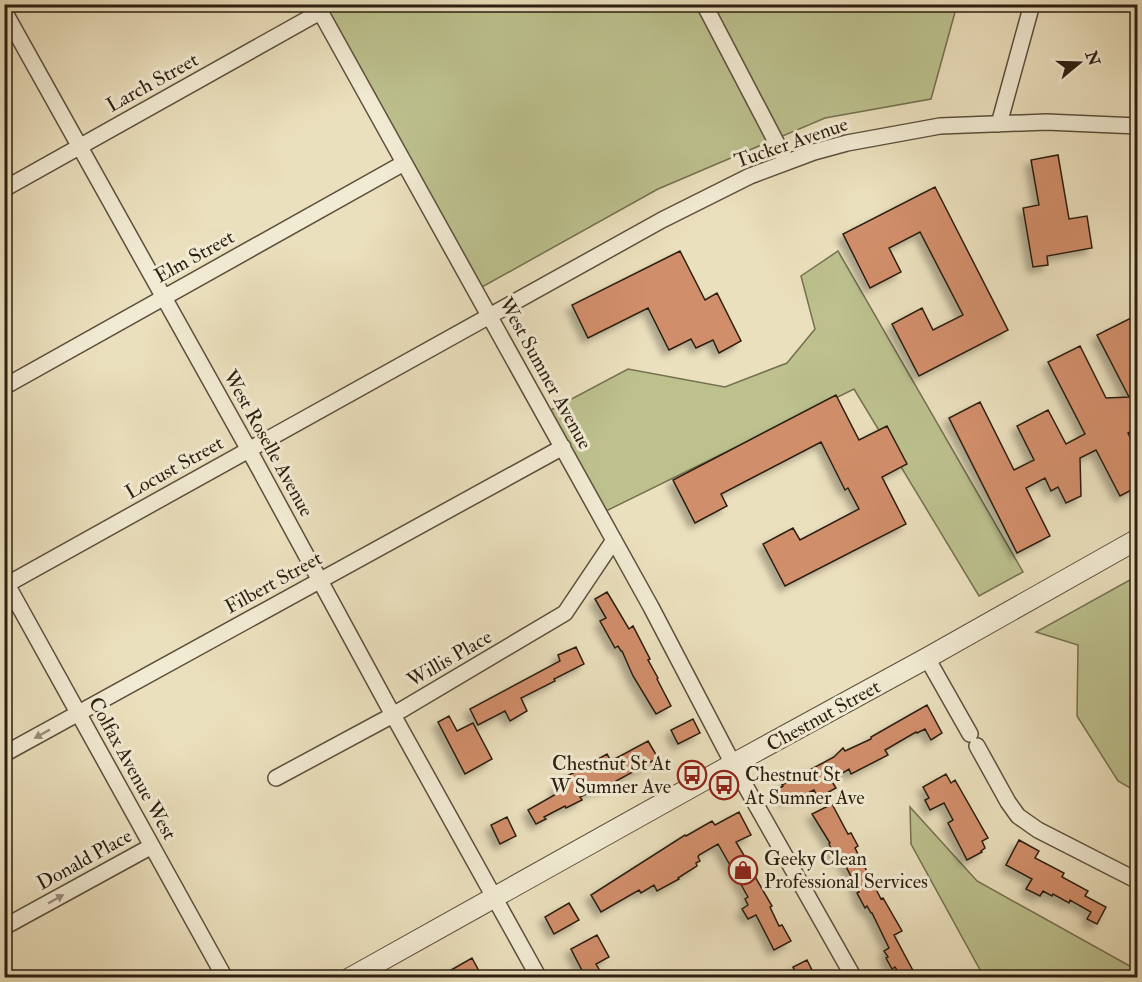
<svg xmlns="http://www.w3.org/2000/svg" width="1142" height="982" font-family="'IM FELL Double Pica',serif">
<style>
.green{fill:#bcc18e;stroke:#747050;stroke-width:1.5}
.building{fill:#d18e6a;stroke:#2c1f11;stroke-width:1.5;filter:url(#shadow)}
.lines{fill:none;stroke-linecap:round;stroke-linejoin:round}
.minor-casing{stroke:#5c4f3c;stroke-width:18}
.tertiary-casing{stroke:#5c4f3c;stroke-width:22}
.minor{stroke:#f2ebd4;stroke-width:15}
.tertiary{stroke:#f2ebd4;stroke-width:20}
.oneway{fill:#998f7c}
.labels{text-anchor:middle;stroke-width:6;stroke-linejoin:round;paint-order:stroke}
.street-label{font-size:20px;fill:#2c1f11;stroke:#f2ebd4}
.poi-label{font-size:20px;fill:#2c1f11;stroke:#f2ebd4;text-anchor:start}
</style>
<defs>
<filter id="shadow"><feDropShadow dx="-5.5" dy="5.5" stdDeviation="3" flood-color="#0004"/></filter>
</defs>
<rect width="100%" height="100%" fill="#ebe0bd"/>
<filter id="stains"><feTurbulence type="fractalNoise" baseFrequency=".00333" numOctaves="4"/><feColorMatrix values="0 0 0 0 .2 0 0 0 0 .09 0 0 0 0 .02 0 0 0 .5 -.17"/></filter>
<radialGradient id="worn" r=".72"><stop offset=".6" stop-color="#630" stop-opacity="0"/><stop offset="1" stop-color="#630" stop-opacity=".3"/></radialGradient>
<path class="green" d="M448 4 450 6 454 4 957 5 931 99 825 118 658 189 482 287 324 5Z
M838 251 1023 572 979 596 854 389 602 513 545 413 628 369 725 387 787 363 815 329 801 276Z
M1137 576V792L1118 781 1077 716 1078 645 1036 632Z
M910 807 977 881 1137 970V977H984L911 844Z"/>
<path class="building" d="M1058 155 1069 219 1087 216 1092 248 1047 256 1048 265 1033 267 1023 208 1039 205 1031 160Z
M935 187 1008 330 919 376 892 324 922 308 933 330 963 315 920 232 889 248 901 272 870 288 843 234Z
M680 251 705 300 717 293 741 341 719 353 713 340 696 348 691 339 669 350 648 308 588 338 572 305Z
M1131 318 1137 330V428L1128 433 1137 452V487L1120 496 1096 450 1080 458 1081 496 1066 503 1058 487 1051 491 1045 478 1026 488 1050 536 1017 553 949 418 980 402 1014 470 1034 460 1017 426 1048 410 1066 444 1085 434 1048 362 1080 346 1106 398 1129 397 1097 335Z
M836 395 859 440 887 426 907 464 882 477 906 524 785 586 763 544 793 528 800 540 859 509 848 488 845 490 821 442 721 494 727 506 695 523 673 480Z
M607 592 629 629 633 626 650 659 648 660 658 678 657 679 671 706 656 714 633 676 622 651H621L618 646 615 648 600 621 606 618 595 599Z
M576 647 584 664 554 679 555 681 521 698 527 711 510 721 505 711 478 725 470 709 560 661 558 655Z
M927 705 942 733 931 740 925 729 917 733 916 732 885 750 888 755 851 774 849 769 831 780 836 788 818 798 814 790 802 796V794L785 801 778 789 783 786 782 785 834 757 843 748 845 751 871 739V737Z
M449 716 457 731 473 723 492 759 465 774 438 722Z
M693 719 700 733 678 744 671 730Z
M648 741 658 758 600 790 599 788 580 797 582 800 566 808 565 806 544 817 546 819 536 824 528 810 558 793 555 786 564 782 562 779 607 754 611 761Z
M946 774 951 783 955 780 988 838 982 841 985 848 981 851 982 852 967 860 948 823 953 820 944 803 930 810 925 800 929 798 923 787Z
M832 804 848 834 851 833 858 846 855 848 881 899 883 898 902 931 894 935 917 978H902L895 967 892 969 886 958 888 957 884 951 889 948 872 913H871L867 906 865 908 857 893 859 892 841 857 837 860 829 844 830 843 812 814Z
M739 812 751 835 736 842 748 862 750 861 757 873 754 875 772 906 770 907 779 926 782 925 791 941 774 950 756 915 748 919 742 909 748 905 745 899 748 897 718 844 699 855 698 857 700 861 696 863 697 866 678 878 679 879 657 891 654 885 641 893 639 890 601 912 591 895 685 835 686 836 712 821 715 825Z
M507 817 516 836 500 844 491 825Z
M1019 840 1039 851 1035 858 1064 873 1062 877 1088 891 1085 896 1106 907 1097 924 1087 919 1091 912 1070 900 1069 903 1053 894 1052 896 1043 891 1040 896 1026 889 1032 879 1006 865Z
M569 903 579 920 554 934 545 917Z
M597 935 609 957 596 964 604 978H586L571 949Z
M472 958 479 971 467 978H455L451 970Z
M807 960 813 972 803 978H798L793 967Z"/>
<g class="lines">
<g class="minor-casing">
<path id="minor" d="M316 4 651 607 733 764 854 978
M704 4 786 161
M4 11 249 450 393 715 539 978
M999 124 1032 4
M4 189 320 12
M4 387 404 163
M4 579 225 978
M4 586 662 220 750 176 814 152 847 143 940 126 1046 122 1138 126
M927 658 970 734
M977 746 1008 802 1018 816 1038 830 1138 881
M4 754 563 447
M276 778 393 715 565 613 614 540
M4 927 152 846"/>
</g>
<g class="tertiary-casing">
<path id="tertiary" d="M350 978 733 764 927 658 1138 539"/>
</g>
<use href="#minor" class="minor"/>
<use href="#tertiary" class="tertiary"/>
</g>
<defs><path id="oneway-solid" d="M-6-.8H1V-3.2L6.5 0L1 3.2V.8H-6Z" transform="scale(1.5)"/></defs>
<g class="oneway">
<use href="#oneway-solid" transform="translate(42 734) rotate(151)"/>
<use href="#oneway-solid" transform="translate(56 899) rotate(-29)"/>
</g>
<defs>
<g id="bus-ring" transform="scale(1.5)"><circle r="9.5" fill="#f2ebd4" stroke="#8f2418" stroke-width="1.5"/><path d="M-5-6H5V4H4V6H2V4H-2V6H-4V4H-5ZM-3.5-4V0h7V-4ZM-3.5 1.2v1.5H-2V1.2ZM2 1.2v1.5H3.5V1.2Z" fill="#8f2418"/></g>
<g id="shop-ring" transform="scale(1.5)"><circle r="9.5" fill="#f2ebd4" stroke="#8f2418" stroke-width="1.5"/><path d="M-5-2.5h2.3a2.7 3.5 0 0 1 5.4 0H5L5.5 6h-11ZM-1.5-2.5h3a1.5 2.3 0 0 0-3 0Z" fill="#8f2418"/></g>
</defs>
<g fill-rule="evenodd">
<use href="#bus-ring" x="692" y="775"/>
<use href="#bus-ring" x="724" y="785"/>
<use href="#shop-ring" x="743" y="870"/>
</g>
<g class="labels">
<g class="street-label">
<text transform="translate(152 82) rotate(-29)" y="7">Larch Street</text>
<text transform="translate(791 142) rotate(-19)" y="7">Tucker Avenue</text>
<text transform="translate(194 256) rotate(-29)" y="7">Elm Street</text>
<text transform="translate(546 373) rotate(61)" y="7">West Sumner Avenue</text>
<text transform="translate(269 443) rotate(61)" y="7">West Roselle Avenue</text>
<text transform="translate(174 467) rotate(-29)" y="7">Locust Street</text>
<text transform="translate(273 582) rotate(-29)" y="7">Filbert Street</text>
<text transform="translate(449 658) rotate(-30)" y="7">Willis Place</text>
<text transform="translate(823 715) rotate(-29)" y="7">Chestnut Street</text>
<text transform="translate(133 768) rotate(61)" y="7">Colfax Avenue West</text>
<text transform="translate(84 859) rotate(-29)" y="7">Donald Place</text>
</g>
<g class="poi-label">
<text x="671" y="770" text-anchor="end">Chestnut St At<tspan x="671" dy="23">W Sumner Ave</tspan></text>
<text x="745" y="781">Chestnut St<tspan x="745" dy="23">At Sumner Ave</tspan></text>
<text x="764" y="865">Geeky Clean<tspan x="764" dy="23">Professional Services</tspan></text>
</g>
</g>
<rect width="1142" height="982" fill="none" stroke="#ebe0bd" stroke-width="24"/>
<rect x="6" y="6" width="1130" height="970" fill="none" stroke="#2c1f11" stroke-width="3"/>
<rect x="12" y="12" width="1118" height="958" fill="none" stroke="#2c1f11" stroke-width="1.5"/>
<g transform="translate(1079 63) rotate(71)" stroke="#f2ebd4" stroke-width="4.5" paint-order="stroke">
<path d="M0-4.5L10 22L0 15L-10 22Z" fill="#2c1f11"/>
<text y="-9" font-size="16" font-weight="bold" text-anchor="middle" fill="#2c1f11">N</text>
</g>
<rect width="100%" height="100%" filter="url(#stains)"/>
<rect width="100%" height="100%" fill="url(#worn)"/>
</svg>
